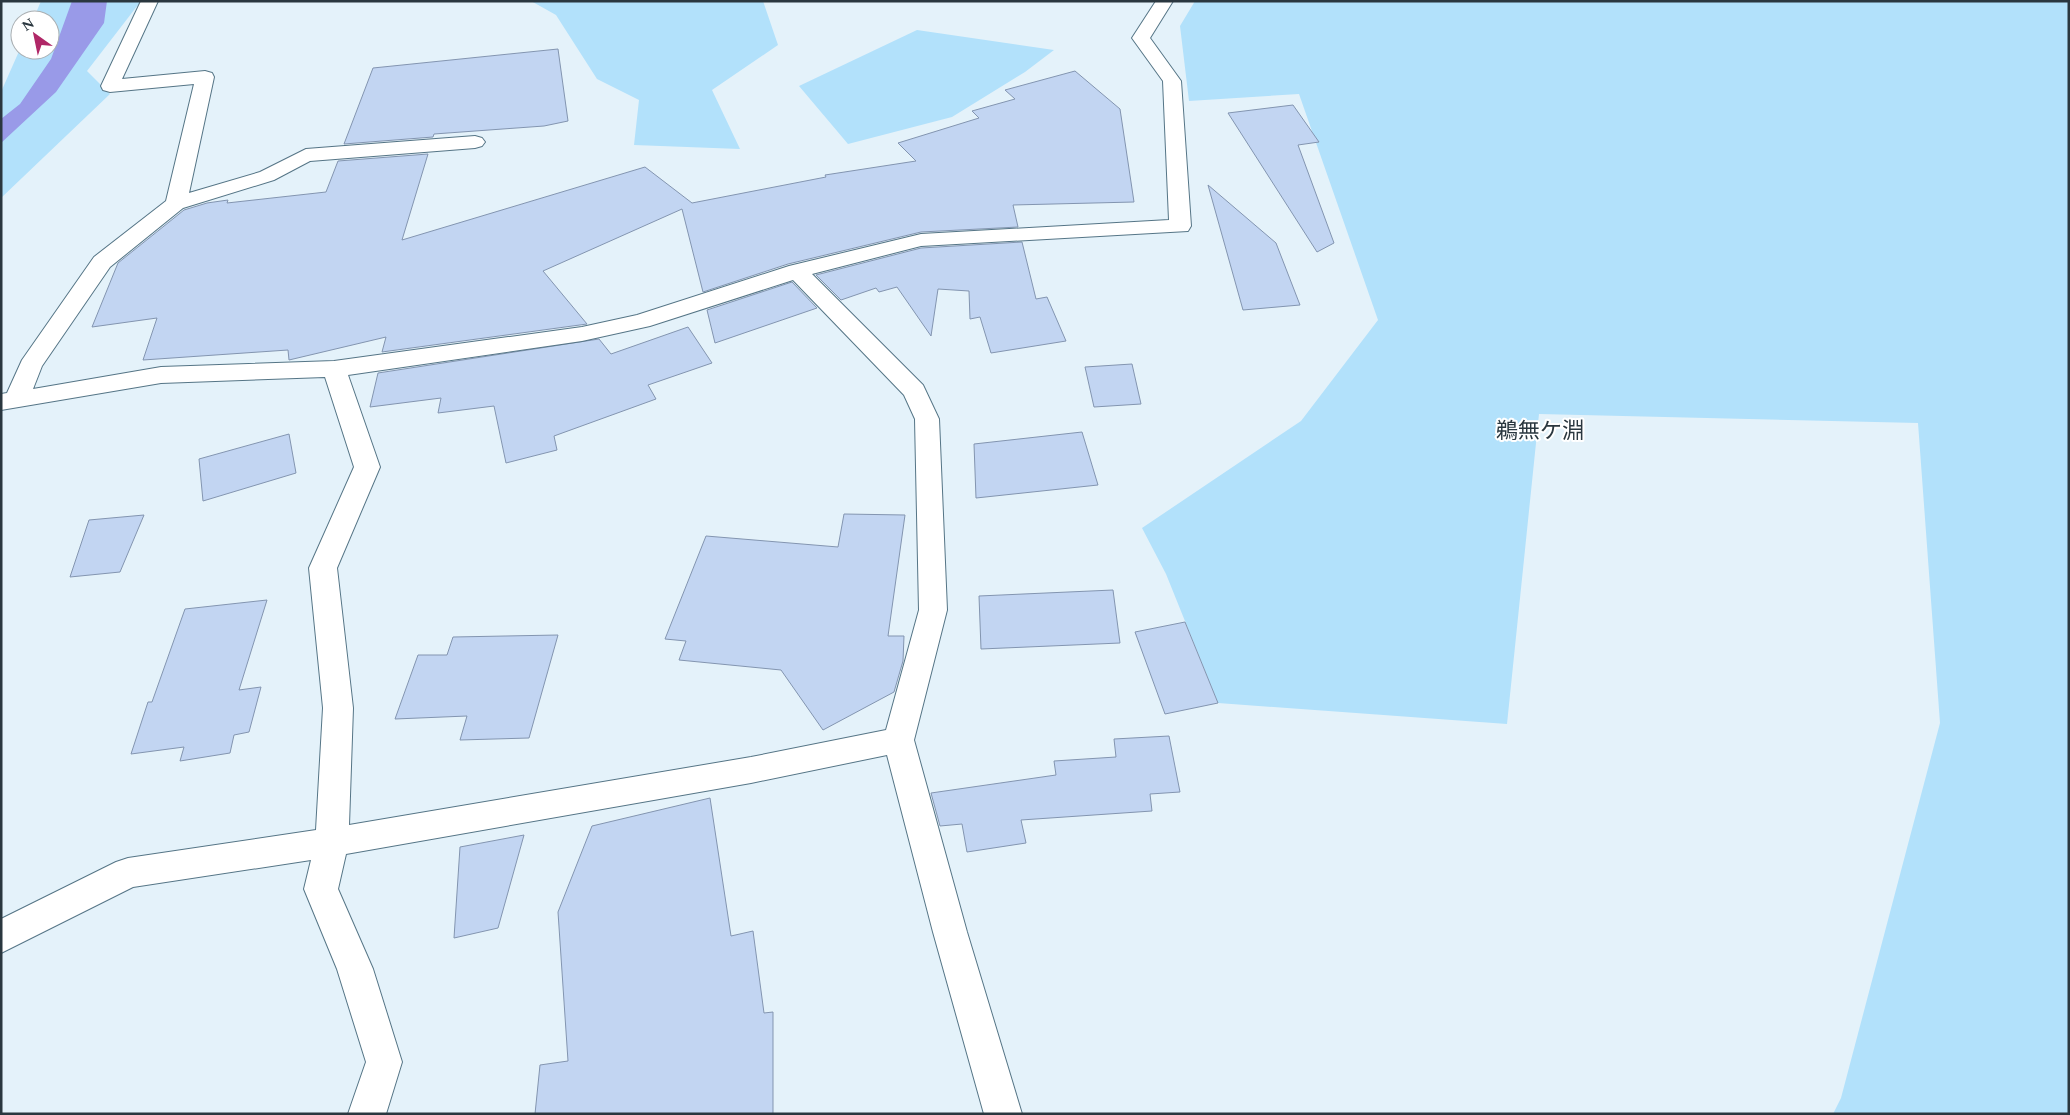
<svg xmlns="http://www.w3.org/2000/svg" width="2070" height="1115" font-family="Spectral,'Noto Sans JP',serif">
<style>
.green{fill:#b2e1fb}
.water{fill:#999ae8}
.building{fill:#c2d5f2;stroke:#8395b0}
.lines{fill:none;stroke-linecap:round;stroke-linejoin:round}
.street-casing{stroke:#557586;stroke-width:2}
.street{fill:#fff;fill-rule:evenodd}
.labels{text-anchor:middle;stroke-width:4;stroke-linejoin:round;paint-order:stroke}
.quarter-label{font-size:22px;fill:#2a373f;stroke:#fff}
</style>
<rect width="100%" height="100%" fill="#e4f2fa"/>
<path class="green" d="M41 1H141L87 71 110 94 1 198V92L20 49 50 50V20H33Z
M531 1H763L778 45 712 90 740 149 634 145 639 100 597 79 556 15Z
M1195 1H2069V1114H1833L1841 1098 1940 723 1918 423 1539 414 1507 724 1218 703 1166 574 1142 528 1301 421 1378 320 1299 94 1189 101 1180 26Z
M917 30 1054 50 1025 72 952 117 848 144 799 86Z"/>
<path class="water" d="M72 1H107L104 23 56 92 1 143V119L20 104 51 59Z"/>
<path class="building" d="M558 49 568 121 544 126 434 134 433 137 344 144 373 68Z
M1075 71 1120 109 1134 202 1013 205 1018 227 921 232 788 264 703 292 682 209 543 271 587 324 382 352 386 337 289 360 288 350 143 360 157 318 92 327 118 263 184 210 207 203 228 200 227 203 326 192 338 161 428 154 402 240 645 167 692 203 826 177 825 175 916 161 898 143 979 118 972 111 1015 99 1005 90Z
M1293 105 1319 142 1298 145 1334 243 1317 252 1228 113Z
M1208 185 1276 243 1300 305 1243 310Z
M1022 242 1036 299 1047 297 1066 341 991 353 980 317 970 319 969 291 938 289 931 336 897 287 879 292 876 288 841 300 816 275 921 248Z
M792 282 817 308 715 343 707 310Z
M688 327 712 363 648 385 656 399 554 436 557 450 506 463 494 406 438 413 441 398 370 407 378 373 599 339 611 354Z
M1132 364 1141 404 1094 407 1085 367Z
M1082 432 1098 485 976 498 974 444Z
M289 434 296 473 203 501 199 459Z
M844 514 905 515 888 636H904L903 661 894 692 823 730 781 670 679 660 686 641 665 639 706 536 838 547Z
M144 515 120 572 70 577 89 520Z
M1113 590 1120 643 981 649 979 596Z
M267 600 239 690 261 687 249 732 234 735 230 753 180 761 184 747 131 754 148 702H152L185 609Z
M1185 622 1218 703 1165 714 1135 632Z
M558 635 529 738 460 740 467 716 395 719 418 655H447L453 637Z
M1169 736 1180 792 1150 794 1152 811 1021 820 1026 843 967 852 962 824 940 826 931 793 1056 775 1054 761 1116 757 1114 739Z
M710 798 731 936 753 931 764 1013 773 1012V1114H535L540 1065 568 1061 558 912 592 826Z
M524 835 498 928 454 938 460 847Z"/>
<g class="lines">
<g class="street-casing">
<path id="street" d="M141 1H158L122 79 205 71 212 73 214 77 189 193 260 172 306 149 475 136 482 138 485 142 482 146 475 148 310 161 274 180 183 208 110 267 42 366 33 389 161 367 334 361 582 327 637 315 789 266 921 234 1169 220 1163 81 1132 38 1156 1H1173L1150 38 1181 81 1191 226 1188 231 921 246 812 274 923 385 939 419 947 610 914 740 967 932 1022 1114H984L933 932 887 755 751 783 346 854 338 889 373 969 402 1062 386 1114H348L366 1062 337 969 304 889 311 860 133 887 1 953V919L116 862 128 858 316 830 323 708 309 568 354 467 325 377 161 383 1 410V394L7 393 22 360 94 257 166 201 194 84 110 92 103 90 101 86ZM793 280 904 395 915 419 919 610 886 730 751 757 349 825 353 708 337 568 380 467 348 375 582 341 650 326Z"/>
</g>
<use href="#street" class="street"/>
</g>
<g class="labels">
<g class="quarter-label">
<text x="1540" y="438">鵜無ケ淵</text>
</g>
</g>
<rect width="2070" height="1115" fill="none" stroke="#2a373f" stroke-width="5"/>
<g transform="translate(35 35) rotate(327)"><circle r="24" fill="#ffffff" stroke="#aaafb2"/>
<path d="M0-4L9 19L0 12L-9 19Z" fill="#b02767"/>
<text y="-8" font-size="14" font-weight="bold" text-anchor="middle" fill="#2a373f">N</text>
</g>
</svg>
